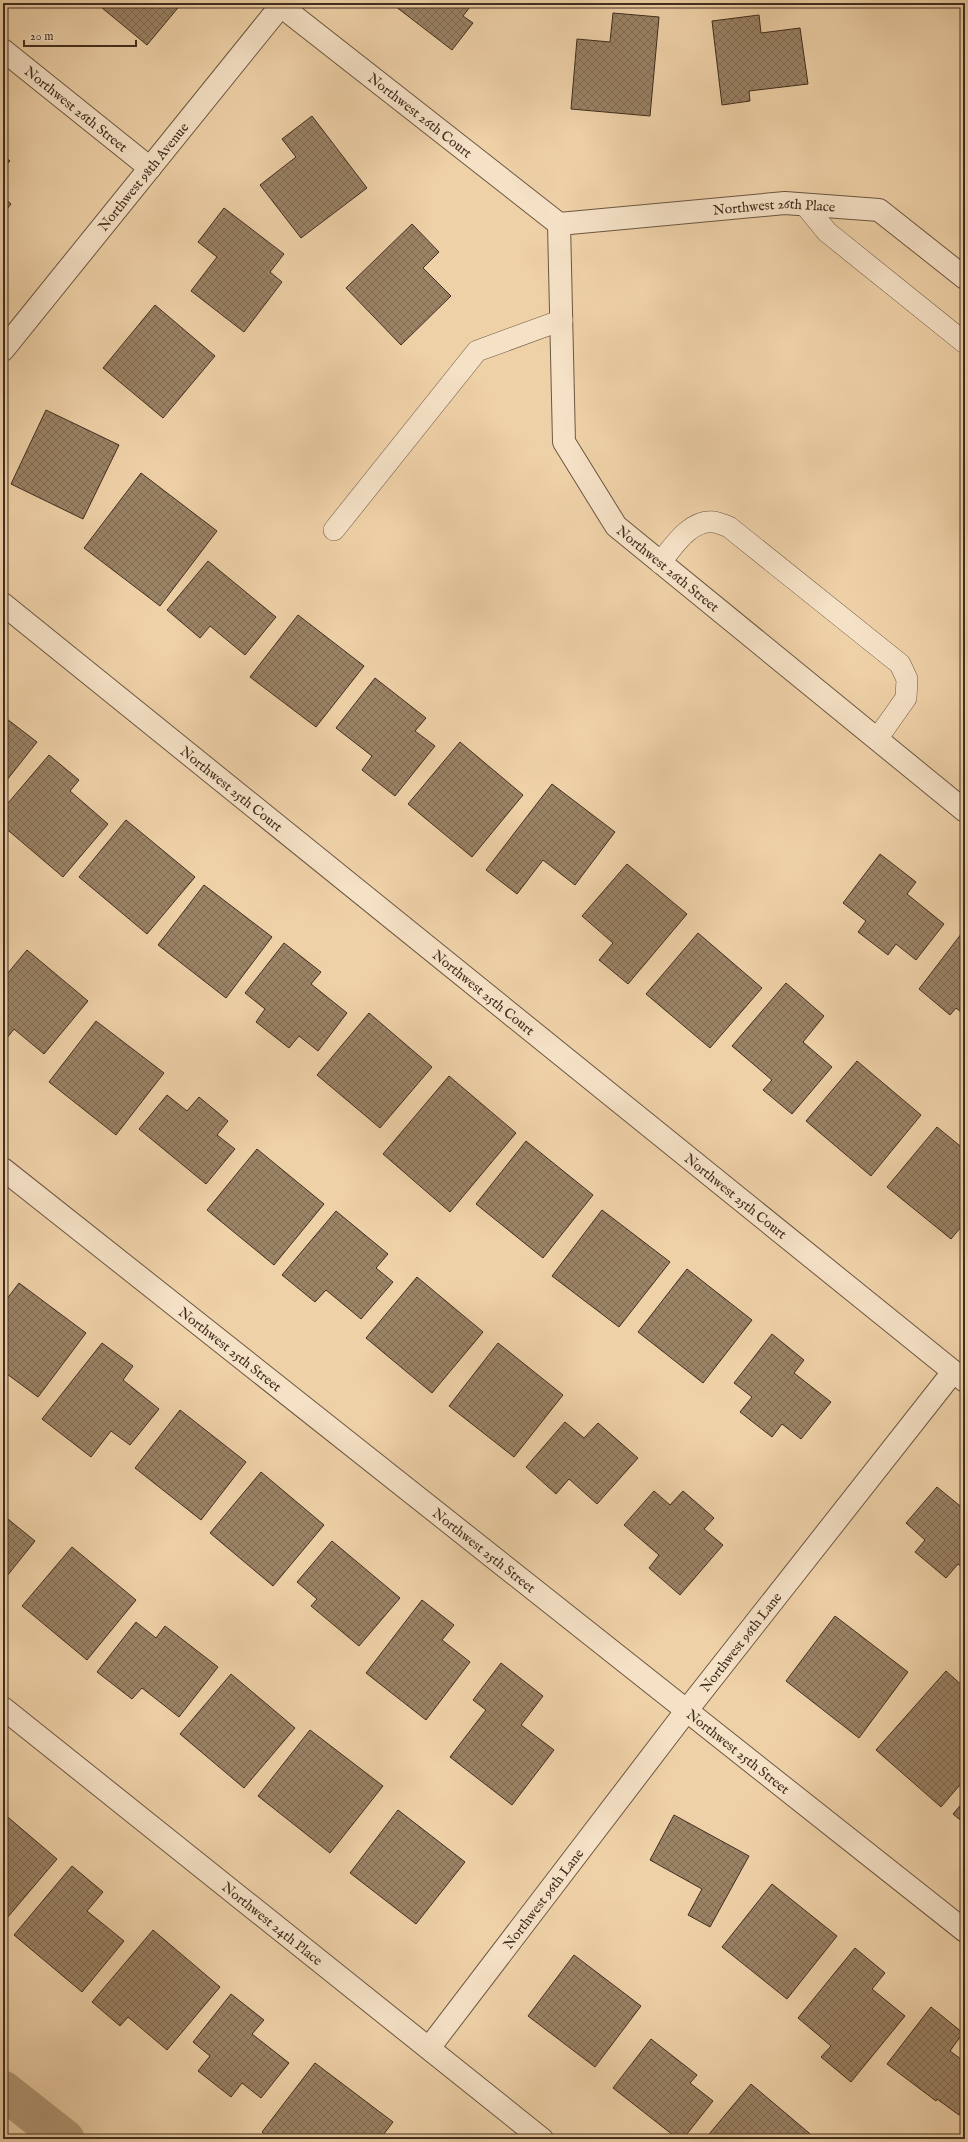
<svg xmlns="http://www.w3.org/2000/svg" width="968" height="2142" font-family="'IM FELL English',serif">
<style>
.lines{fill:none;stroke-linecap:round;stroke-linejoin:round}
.canal{stroke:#b49a79;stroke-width:39}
.building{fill:url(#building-cross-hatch);stroke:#412e1f}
.service-casing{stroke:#6c5741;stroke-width:22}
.minor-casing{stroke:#6c5741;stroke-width:24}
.service{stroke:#f5e1c6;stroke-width:21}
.minor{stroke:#f5e1c6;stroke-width:22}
.labels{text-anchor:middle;stroke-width:3;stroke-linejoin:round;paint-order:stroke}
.street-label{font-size:14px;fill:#412e1f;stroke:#f5e1c6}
</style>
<defs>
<pattern id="building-cross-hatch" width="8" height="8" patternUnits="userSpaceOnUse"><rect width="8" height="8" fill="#9b8366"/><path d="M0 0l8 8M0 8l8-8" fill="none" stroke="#806c53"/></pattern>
</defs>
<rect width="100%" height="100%" fill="#efd1a8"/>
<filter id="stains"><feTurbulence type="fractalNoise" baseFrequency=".005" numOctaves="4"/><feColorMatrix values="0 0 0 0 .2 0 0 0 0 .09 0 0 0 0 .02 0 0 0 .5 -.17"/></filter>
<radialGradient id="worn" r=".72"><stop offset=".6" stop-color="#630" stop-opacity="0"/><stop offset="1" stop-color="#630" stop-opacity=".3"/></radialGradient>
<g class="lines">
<path class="canal" d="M3 2090 65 2139"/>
</g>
<path class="building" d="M96 3H182L147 45Z
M391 3H473L463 16 473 23 452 50Z
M613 13 659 17 650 116 571 109 577 39 610 42Z
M759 15 761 33 800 28 808 84 749 91 750 101 722 105 712 21Z
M312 116 367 188 301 238 260 185 296 157 282 139Z
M3 155 10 161 3 168Z
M3 197 11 204 3 214Z
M224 208 284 254 270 272 282 282 244 332 191 291 217 257 198 242Z
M412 224 439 252 423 268 451 296 401 345 346 288Z
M155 305 215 356 163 418 103 368Z
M46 410 119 445 83 519 11 484Z
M141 473 217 531 160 606 84 548Z
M208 561 276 617 245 655 210 626 200 638 167 610Z
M298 615 364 666 316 727 250 677Z
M375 678 426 718 415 731 435 746 395 796 362 770 372 756 336 728Z
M3 716 37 742 3 785Z
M460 742 523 795 472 857 408 804Z
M49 755 79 780 70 791 108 824 63 877 3 826V809Z
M552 784 615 832 575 885 543 860 517 894 486 870Z
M126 820 195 877 147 934 79 877Z
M880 854 916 882 907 894 944 924 916 960 896 944 888 955 858 932 866 921 843 903Z
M627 864 687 914 628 984 599 960 613 943 582 916Z
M204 885 272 937 226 998 158 945Z
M965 929V1015L956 1008 950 1015 919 989Z
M698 933 762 988 710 1048 646 994Z
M284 943 321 972 311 984 347 1013 318 1051 299 1036 289 1048 256 1022 265 1009 245 993Z
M27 950 88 1001 44 1054 14 1029 3 1043V979Z
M786 983 824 1016 803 1042 832 1067 792 1114 763 1090 772 1080 732 1046Z
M369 1013 432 1067 380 1128 317 1075Z
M96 1021 164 1073 116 1135 49 1082Z
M857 1061 921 1115 871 1176 806 1121Z
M449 1076 516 1133 450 1212 383 1154Z
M167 1095 187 1111 199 1097 228 1121 217 1135 235 1149 206 1184 139 1129Z
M937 1127 965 1150V1222L951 1239 887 1187Z
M526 1141 593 1195 543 1258 476 1204Z
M257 1149 324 1204 274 1265 207 1210Z
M602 1210 670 1262 619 1327 552 1276Z
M336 1211 388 1254 376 1268 393 1282 361 1319 326 1290 315 1302 282 1275Z
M687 1269 752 1320 703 1383 638 1332Z
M417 1277 483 1332 432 1393 366 1338Z
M19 1283 86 1333 38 1397 3 1371V1304Z
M772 1334 804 1360 794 1373 831 1402 801 1439 782 1424 772 1437 740 1412 752 1397 734 1383Z
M102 1343 133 1366 123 1380 159 1409 130 1445 111 1431 91 1457 42 1419Z
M498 1343 563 1395 514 1457 449 1406Z
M180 1410 246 1462 201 1520 135 1468Z
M565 1422 584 1438 598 1423 638 1458 597 1504 569 1479 556 1494 526 1467Z
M261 1472 324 1525 273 1586 210 1533Z
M937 1487 965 1510V1570L958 1564 946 1578 915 1552 925 1540 906 1523Z
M654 1491 670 1505 683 1491 714 1518 704 1529 723 1545 680 1595 649 1568 659 1555 624 1525Z
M3 1515 35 1541 3 1581Z
M332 1541 400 1598 359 1646 311 1606 317 1599 297 1582Z
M72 1547 136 1600 87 1660 22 1606Z
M422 1600 454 1625 442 1640 470 1662 426 1720 366 1673Z
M835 1616 908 1672 859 1738 786 1681Z
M136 1622 156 1638 165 1626 218 1667 179 1717 142 1688 132 1699 97 1672Z
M501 1663 543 1696 521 1725 554 1750 512 1805 450 1757 486 1710 473 1700Z
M946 1671 965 1688V1779L941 1807 876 1750Z
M231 1674 295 1728 244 1788 180 1734Z
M310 1730 383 1786 330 1853 258 1796Z
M965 1800V1824L953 1814Z
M398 1810 465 1862 416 1924 350 1873Z
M3 1813 57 1859 7 1918 3 1914Z
M674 1815 749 1856 710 1927 688 1915 702 1889 650 1860Z
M72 1866 103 1892 87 1911 124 1941 82 1992 14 1935Z
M772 1884 837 1936 787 1999 722 1947Z
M153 1930 220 1987 167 2050 128 2017 120 2026 92 2002Z
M855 1948 885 1973 872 1989 905 2016 851 2082 821 2057 831 2046 798 2018Z
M574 1955 641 2006 595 2067 528 2016Z
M231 1994 264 2020 252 2034 289 2063 261 2098 242 2083 231 2097 198 2071 210 2056 193 2042Z
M931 2007 963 2033 950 2051 965 2062V2107L959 2115 937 2099 936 2101 887 2064Z
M651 2039 697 2075 690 2083 713 2101 683 2139H678L613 2088Z
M315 2063 393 2122 380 2139H271L262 2132Z
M751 2084 815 2138 814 2139H705Z"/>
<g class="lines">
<g class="service-casing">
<path id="service" d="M805 205 827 232 965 343
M334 530 477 351 562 320
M660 563C673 547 690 519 714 522 719 523 724 525 729 527L900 664 907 679 906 698 877 739"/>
</g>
<g class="minor-casing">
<g id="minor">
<path id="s1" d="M281 6 559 224"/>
<path id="s2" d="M3 50 150 168"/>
<path id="s3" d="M559 224 564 442 616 526 965 811"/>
<path id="s4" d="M559 224 785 203 879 210 965 278"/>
<path id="s5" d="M3 350 283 3"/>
<path id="s6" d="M3 604 965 1381"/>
<path id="s7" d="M3 1169 965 1931"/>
<path id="s8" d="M3 1708 542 2139"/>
<path id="s9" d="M429 2048 687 1710 953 1372"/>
</g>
</g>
<use href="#service" class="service"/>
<use href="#minor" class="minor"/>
</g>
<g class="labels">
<g class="street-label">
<text dy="5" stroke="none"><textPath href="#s2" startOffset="94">Northwest 26th Street</textPath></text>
<text dy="5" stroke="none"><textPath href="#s1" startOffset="177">Northwest 26th Court</textPath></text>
<text dy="5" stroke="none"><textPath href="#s5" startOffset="223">Northwest 98th Avenue</textPath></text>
<text dy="5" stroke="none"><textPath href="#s4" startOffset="216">Northwest 26th Place</textPath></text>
<text dy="5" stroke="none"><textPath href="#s3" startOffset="384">Northwest 26th Street</textPath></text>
<text dy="5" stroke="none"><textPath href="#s6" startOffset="294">Northwest 25th Court</textPath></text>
<text dy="5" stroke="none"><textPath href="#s6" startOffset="618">Northwest 25th Court</textPath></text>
<text dy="5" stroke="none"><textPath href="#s6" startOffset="942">Northwest 25th Court</textPath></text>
<text dy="5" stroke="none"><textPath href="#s7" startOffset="290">Northwest 25th Street</textPath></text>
<text dy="5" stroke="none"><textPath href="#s7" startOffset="614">Northwest 25th Street</textPath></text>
<text dy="5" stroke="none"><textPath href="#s9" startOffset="512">Northwest 96th Lane</textPath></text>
<text dy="5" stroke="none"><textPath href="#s7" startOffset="938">Northwest 25th Street</textPath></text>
<text dy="5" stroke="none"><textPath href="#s9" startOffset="188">Northwest 96th Lane</textPath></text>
<text dy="5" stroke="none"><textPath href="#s8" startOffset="345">Northwest 24th Place</textPath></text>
</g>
</g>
<rect width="968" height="2142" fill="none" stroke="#efd1a8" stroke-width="16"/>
<rect x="4" y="4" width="960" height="2134" fill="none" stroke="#412e1f" stroke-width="2"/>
<rect x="8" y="8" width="952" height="2126" fill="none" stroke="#412e1f"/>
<path d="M24 40v6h112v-6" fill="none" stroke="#412e1f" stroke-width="2"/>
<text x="30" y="40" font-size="12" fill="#412e1f" stroke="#f5e1c6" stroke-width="3" paint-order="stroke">20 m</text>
<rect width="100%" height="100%" filter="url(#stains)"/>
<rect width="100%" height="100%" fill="url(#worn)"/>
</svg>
